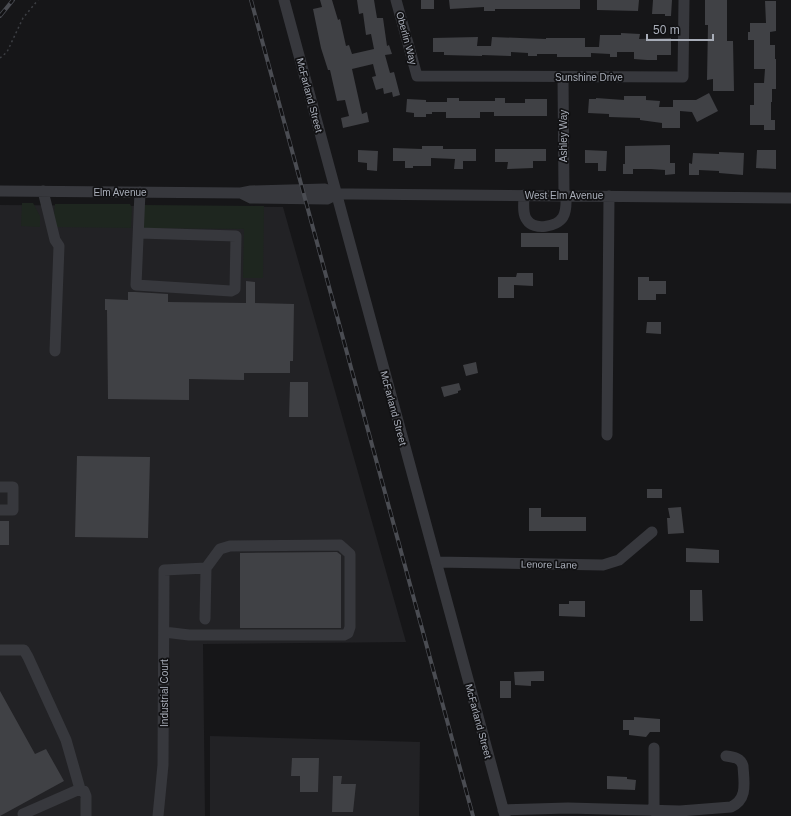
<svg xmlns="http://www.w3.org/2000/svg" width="791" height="816" font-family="Arial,sans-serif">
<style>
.built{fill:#222225}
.green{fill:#1e261f}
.building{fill:#404145}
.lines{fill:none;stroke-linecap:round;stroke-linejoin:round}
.path{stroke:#3d3f44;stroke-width:1.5;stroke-dasharray:2 3;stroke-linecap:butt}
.minor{stroke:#37383d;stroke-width:11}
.rail-casing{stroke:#4a4c52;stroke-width:4}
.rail{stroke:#111113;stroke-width:2.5;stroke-dasharray:8;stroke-linecap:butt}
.labels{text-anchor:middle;stroke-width:3.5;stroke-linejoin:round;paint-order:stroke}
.street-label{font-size:10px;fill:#a8adb8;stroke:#111113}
</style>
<rect width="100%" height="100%" fill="#161618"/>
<path class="built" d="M0 205 283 207 406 642 203 644 205 816H0Z
M210 736 420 742 419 816H210Z"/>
<path class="green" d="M22 203H33L40 216V227L21 226Z
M55 204H130L132 208 131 228 53 227Z
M144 205 264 206 263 278H243L244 229 142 228Z"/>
<path class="building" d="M320 0H332L338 20 340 19 346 46 349 45 352 54 374 49 371 34 366 35 363 13 359 14 357 0H374L377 18H383L387 46 389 45 392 54 385 55 390 73 394 72 400 95 393 97 392 92 384 94 383 88 376 90 372 77 376 76 373 64 352 69 362 114 367 112 369 122 343 128 341 118 349 116 345 100 337 101 330 70H328L321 48 313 9 322 7Z
M421 0H434V9H421Z
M449 0H580V9H495V11H484V7L450 9Z
M597 0H639L638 11 597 10Z
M653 0H672L671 16H665V14H652Z
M705 0H727V41H733L734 91H713V79L707 80 708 25H705Z
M765 1H776V31L770 32V45H775V59H776V89H772V102H771V120H775V130H764V125H750V105H754V83H764L765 69H754V40H748V32H750V23H766Z
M621 33 640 34 639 39 671 38V55H657V60H647L634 59V52H617V57H610V54L591 53V57H557V54H537V56H528V53L511 52V56L482 55V56L444 55V52H433V38L478 37 477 46H491L492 37 546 39V38H585V47H599L600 35H621Z
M709 93 718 111 697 122 692 112 680 111V128H662V123L640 120V118L609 117V114L588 113 589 99H596V98L624 100V96H646V100L660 101 659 107H673V100H696Z
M447 98H459V101H495V98H505V103H525V99H547V116H494V112H480V118H446V112H432V114H426V117H414V113L406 112 407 99 426 100V102H447Z
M670 145V163H675V174L665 175V170L651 169H633V174H623V164H625V146Z
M422 146H443V149H476V161H463V169H454L455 159 431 158V166H413V168H405V161H393V148L422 149Z
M495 149H546V161H533V168L507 169 508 162H495Z
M358 150 378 151 377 171 367 170V163L358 162Z
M585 150 607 151 606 171H598V163H585Z
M757 150H776V169L756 168Z
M719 152 744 153 743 175 719 173V171L699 170V175H689V163L692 164 693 153 719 154Z
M521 233H568V260H559V247H521Z
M517 273H533V286L514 285V298H498V277H516Z
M638 277H649V281H666V294H656V300H638Z
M246 281 255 282V303L294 304 293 361H290V373H244V380L189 379V400L108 399 107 310H105V299L128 300V292H135L168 294V302L246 303Z
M647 322H661V334L646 333Z
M476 362 478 373 466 376 463 365Z
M290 382H308V417H289Z
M459 383 461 390 458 391V393L444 397 441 387Z
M77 456 150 457 148 538 75 537Z
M647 489H662V498H647Z
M681 507 684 533 668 534 667 518H670L668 508Z
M529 508H541V517H586V531H529Z
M0 521H9V545H0Z
M686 548 719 550V563L686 562Z
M337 552 341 555V628H240V553Z
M690 590H702L703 621H690Z
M569 601H585V617L559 616V604H569Z
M544 671V681H531V686L515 685 514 672Z
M500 681H511V698H500Z
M0 691 35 754 46 749 64 781 0 816Z
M634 717 660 719V732H650L646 737 629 735V730H623V720H634Z
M292 758H319L318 792H300V776H291Z
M333 776H342L341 784H356L353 812H332Z
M607 776 627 777V779L636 780 635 790 607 789Z"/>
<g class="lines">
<path class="path" d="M0 58 7 52 23 18 38 0"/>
<path class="minor" d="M284 0 505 816
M396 0 417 76 683 77 684 0
M563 77 564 195
M0 191 241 193 251 191 325 189 337 194
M43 191 55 240 59 246 55 351
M241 193 251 198 327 199 337 194H352L791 198
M524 195C524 202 522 214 527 220 534 231 557 227 563 217 567 210 566 203 566 195
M139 233 236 236 235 289 231 291 136 285 140 192
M607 435 609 196
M0 487H13V510H0
M436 562 603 565 619 560 652 532
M205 619 206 568
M0 650H24L28 657 66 740 80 789
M654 748V811
M503 810 568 808 680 811 731 807C748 799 744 783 743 766 741 758 734 757 726 756
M24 816 23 814 80 789 84 791 86 796V816
M158 816 163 765 164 570 206 568 220 549 230 546 340 545 350 554V627L348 633 344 635H189L164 632"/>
<g class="rail-casing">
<path id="rail" d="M251 0 473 816
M0 16 13 0"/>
</g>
<use href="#rail" class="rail"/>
</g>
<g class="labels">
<g class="street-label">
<text transform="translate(407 38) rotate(75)" y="4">Oberlin Way</text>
<text x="589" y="81">Sunshine Drive</text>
<text transform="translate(310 95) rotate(75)" y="4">McFarland Street</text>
<text transform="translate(563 136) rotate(-90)" y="4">Ashley Way</text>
<text x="120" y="196">Elm Avenue</text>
<text x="564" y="199">West Elm Avenue</text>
<text transform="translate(394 408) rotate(75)" y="4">McFarland Street</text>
<text transform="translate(549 564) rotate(1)" y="4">Lenore Lane</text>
<text transform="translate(164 693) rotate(-90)" y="4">Industrial Court</text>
<text transform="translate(479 721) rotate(75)" y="4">McFarland Street</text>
</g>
</g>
<path d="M647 34v6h66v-6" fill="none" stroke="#a8adb8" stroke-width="2"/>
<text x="653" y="34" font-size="12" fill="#a8adb8" stroke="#111113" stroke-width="3" paint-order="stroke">50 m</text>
</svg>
